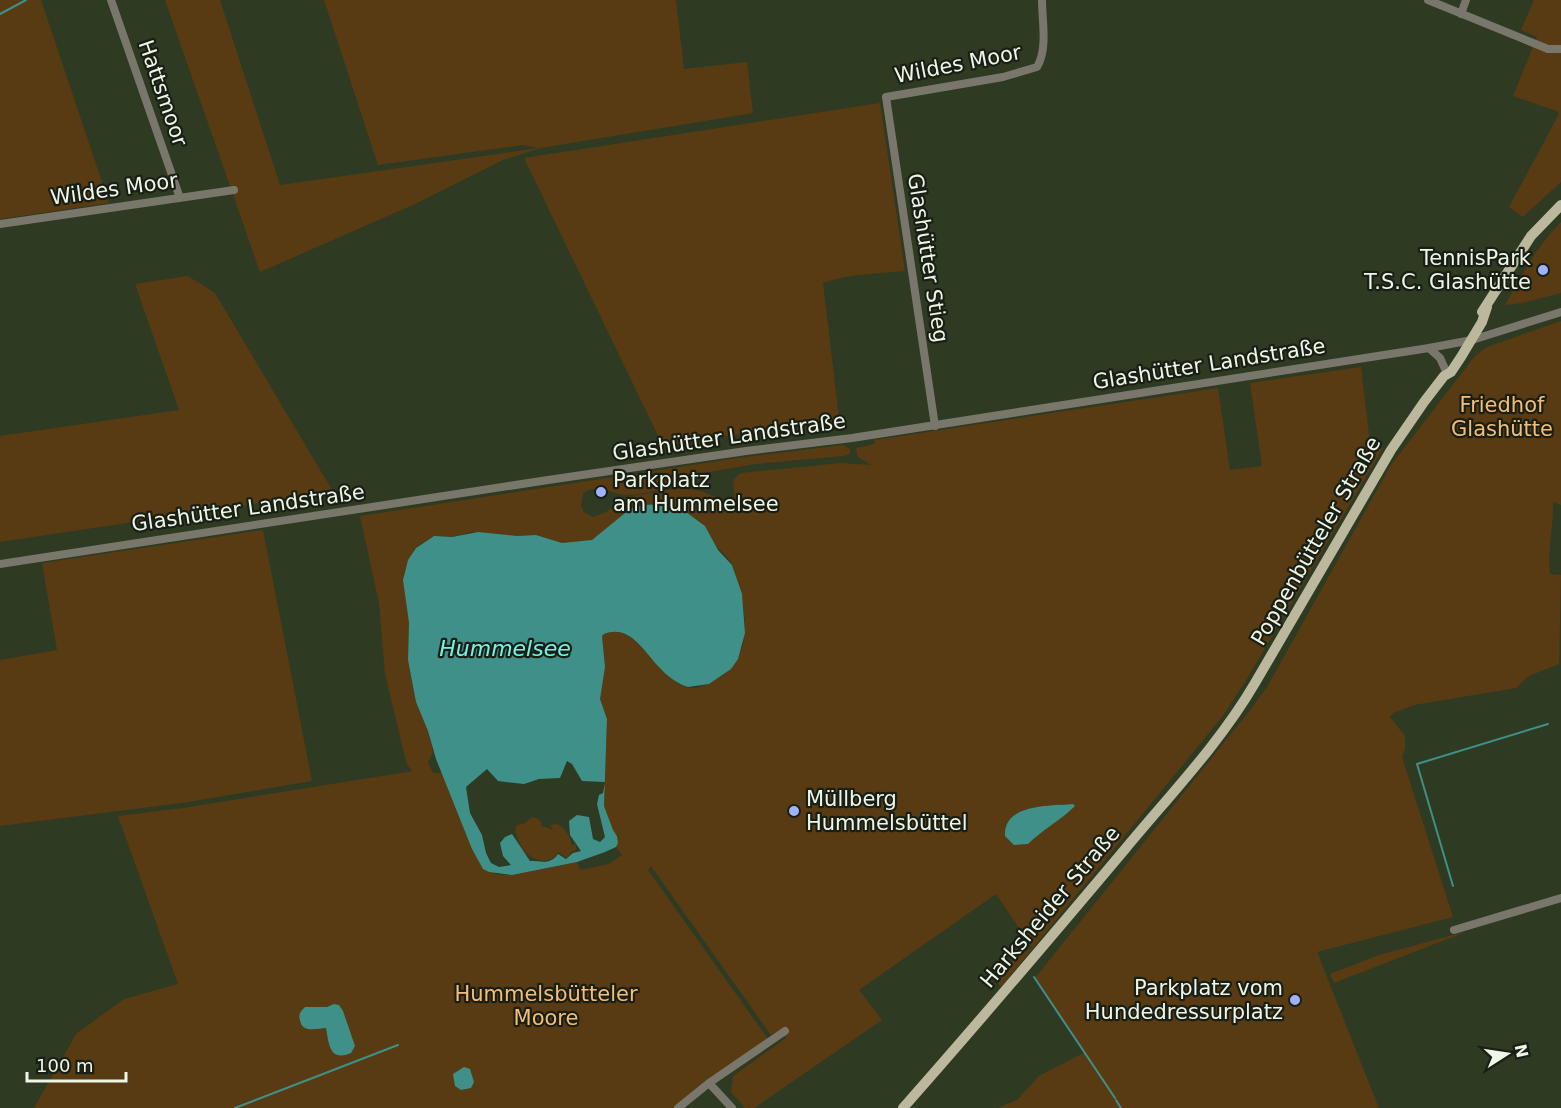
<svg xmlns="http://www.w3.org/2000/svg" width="1561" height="1108" font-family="'DejaVu Sans',sans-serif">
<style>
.green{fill:#583b13;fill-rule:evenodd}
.water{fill:#3f9088;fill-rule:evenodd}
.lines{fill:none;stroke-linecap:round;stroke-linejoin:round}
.stream{stroke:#3f9088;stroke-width:2}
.minor{stroke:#79776b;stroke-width:8}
.major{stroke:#bcb89e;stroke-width:10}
.poi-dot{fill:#9fb3fd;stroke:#1a1f15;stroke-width:2}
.labels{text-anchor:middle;stroke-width:4.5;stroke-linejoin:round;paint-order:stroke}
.street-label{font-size:21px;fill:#eef6e7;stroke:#1a1f15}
.poi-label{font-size:21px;fill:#eef6e7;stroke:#1a1f15;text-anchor:end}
.park-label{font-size:21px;fill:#f6bd76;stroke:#1a1f15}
.water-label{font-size:22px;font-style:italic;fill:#79f0e4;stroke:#1a1f15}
</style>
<rect width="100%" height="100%" fill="#2f3a23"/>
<path class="green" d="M0 0H41L109 203 0 219Z
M165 0H220L280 185 539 148 523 145 378 165 324 0H676L684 69 747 62 753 113 541 148 503 160 415 204 260 272Z
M1534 0H1561V182L1523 217 1509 207 1559 114 1557 111 1513 96 1537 37 1521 30Z
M880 103 905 271C874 274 853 273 823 283L840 426 830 427 829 421 827 420 663 446 524 158Z
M1561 222V293L1522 303 1505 305C1522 275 1537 246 1561 222Z
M188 276 215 293 335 495 307 496 0 542V436L179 410 135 284Z
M1561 321V505L1553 502C1554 526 1547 550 1550 574L1561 575 1559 664 1529 676 1516 688 1414 705 1393 713 1390 717 1405 736V749L1402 757 1453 917 1317 952 1379 1108H998L1017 1100 1039 1076 1085 1052 1035 978 1251 709 1267 687 1391 465 1475 356 1487 347Z
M1361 367 1371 451 1383 448 1245 682 1222 717 1001 987 992 975 1032 947 996 894 859 990 882 1020 754 1108H745L731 1092 733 1076 786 1038 780 1030 771 1035 651 866 648 870 768 1039 706 1080 673 1108H34L76 1034 124 999 178 984 118 816 183 808 413 771 407 765 385 674 379 603 360 516 738 458 843 445 850 449V454L844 456 755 464 685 476 681 485C667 488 637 496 624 495 610 493 597 483 583 493L581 506 584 512 593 517 606 512 626 497 681 488 701 491 731 504 735 494C732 485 732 478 741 473L840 463 871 465 858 457 856 448 875 444V440L1218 388 1230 470 1262 466 1250 383ZM653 504C672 504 688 512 702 524 708 529 710 537 714 543 719 551 728 556 732 564 735 569 735 576 737 581 747 611 752 654 724 674 713 682 699 691 686 687 660 678 630 614 602 636L605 667 599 699 607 719 604 806 613 831 618 836 616 847 622 855 609 864 580 870 577 862 512 875H499L485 870 472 849 443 773H433L428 763 433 752 428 731 416 702 408 660 409 623 404 587V574L408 560 416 547 434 536 452 537 471 532 516 536 536 535 562 543 582 542 592 540 605 530ZM1073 804 1028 844 1005 827C1017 804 1049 806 1073 804Z
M263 530 312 781 182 803 0 826V660L57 650 42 563Z
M533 817 540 820 542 826 553 830 550 825 557 824C564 828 572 836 571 845L576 844V850L572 851 567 858 558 852C551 865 535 862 525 852 521 848 517 837 515 831L517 825 526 823 528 820Z
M1468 931 1334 983 1330 974 1379 955Z"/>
<path class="water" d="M664 504 686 512 705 526 718 550 732 565 742 594 745 633 738 659 731 669 709 684 688 687C678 684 667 676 660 668 645 653 630 623 604 634L602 636 605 667 600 699 607 719 604 806 613 830 617 836 618 843 616 847 605 852 577 862 512 875 489 872 483 869 472 849 436 759 428 731 416 702 408 660 409 623 403 580 408 560 416 548 434 536 452 537 478 532 517 536 536 535 562 543 592 540 630 509 643 505ZM567 761 572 764 582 781 605 782 603 793 599 795 597 804 605 837 600 842 593 839 589 817 577 815 569 821 570 835 581 851 573 853 566 859 558 854C550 865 542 861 530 861L512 834 505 837 500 843 503 856 511 865 499 867 491 863 486 853 482 835 470 813 466 787 487 769 498 781 524 784 539 779 560 778Z
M1073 804 1075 806C1061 820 1042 830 1028 844L1014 845 1005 836C1003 804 1049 806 1073 804Z
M334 1004 339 1005 343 1011 355 1046 351 1053C330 1062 329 1045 326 1028 317 1028 302 1034 300 1020 298 1014 301 1011 305 1007H327Z
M464 1067 470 1069 474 1082 471 1088 461 1090 455 1086 453 1074Z"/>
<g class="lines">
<path class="stream" d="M0 14 26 0
M1453 886 1417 764 1548 724
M1034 977 1115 1098
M1116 1100 1121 1108
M235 1108 398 1045"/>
<path class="minor" d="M111 0 180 198
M1428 0 1548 49H1561
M1461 14 1466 0
M0 224 234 190
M1429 348 1440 358 1445 369
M935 426 886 97 1003 77 1037 67C1048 49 1042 21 1042 0
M0 564 548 480 746 451 852 438 1429 348 1472 340 1561 312
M1454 930 1561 898
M709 1083 732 1108
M678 1108 709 1083 785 1031"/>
<path class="major" d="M1482 312 1531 236 1561 205
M903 1108C978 1023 1052 936 1126 848 1170 795 1220 743 1255 683L1391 450 1424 402 1444 376 1451 372 1461 357 1482 322 1487 307"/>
</g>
<g class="poi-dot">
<circle cx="1543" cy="270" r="6"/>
<circle cx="601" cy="492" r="6"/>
<circle cx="794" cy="811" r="6"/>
<circle cx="1295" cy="1000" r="6"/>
</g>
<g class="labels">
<g class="street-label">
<text transform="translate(958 64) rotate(-11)" y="7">Wildes Moor</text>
<text transform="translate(163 93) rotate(71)" y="7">Hattsmoor</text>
<text transform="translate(114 189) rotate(-8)" y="7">Wildes Moor</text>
<text transform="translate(928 258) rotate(81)" y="7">Glashütter Stieg</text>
<text transform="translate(1209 364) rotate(-9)" y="7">Glashütter Landstraße</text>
<text transform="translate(729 437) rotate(-8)" y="7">Glashütter Landstraße</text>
<text transform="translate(248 508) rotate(-8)" y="7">Glashütter Landstraße</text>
<text transform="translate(1316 541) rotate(-60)" y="7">Poppenbütteler Straße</text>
<text transform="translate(1050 907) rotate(-50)" y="7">Harksheider Straße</text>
</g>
<g class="poi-label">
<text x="1531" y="265">TennisPark<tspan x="1531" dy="24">T.S.C. Glashütte</tspan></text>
<text x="613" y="487" text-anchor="start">Parkplatz<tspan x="613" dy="24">am Hummelsee</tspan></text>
<text x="806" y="806" text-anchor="start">Müllberg<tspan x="806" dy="24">Hummelsbüttel</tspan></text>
<text x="1283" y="995">Parkplatz vom<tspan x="1283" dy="24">Hundedressurplatz</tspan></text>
</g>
<g class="park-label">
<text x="1502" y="412">Friedhof<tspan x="1502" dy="24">Glashütte</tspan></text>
<text x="546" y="1001">Hummelsbütteler<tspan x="546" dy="24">Moore</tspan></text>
</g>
<g class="water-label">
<text x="505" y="656">Hummelsee</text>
</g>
</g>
<g transform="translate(1507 1054) rotate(78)" stroke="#1a1f15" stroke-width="4.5" paint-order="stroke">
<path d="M0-4.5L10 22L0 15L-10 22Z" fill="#eef6e7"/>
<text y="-9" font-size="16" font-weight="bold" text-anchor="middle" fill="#eef6e7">N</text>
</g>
<path d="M27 1072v9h99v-9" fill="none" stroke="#eef6e7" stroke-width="3"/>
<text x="36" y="1072" font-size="18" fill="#eef6e7" stroke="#1a1f15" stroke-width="4.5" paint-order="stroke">100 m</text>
</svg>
